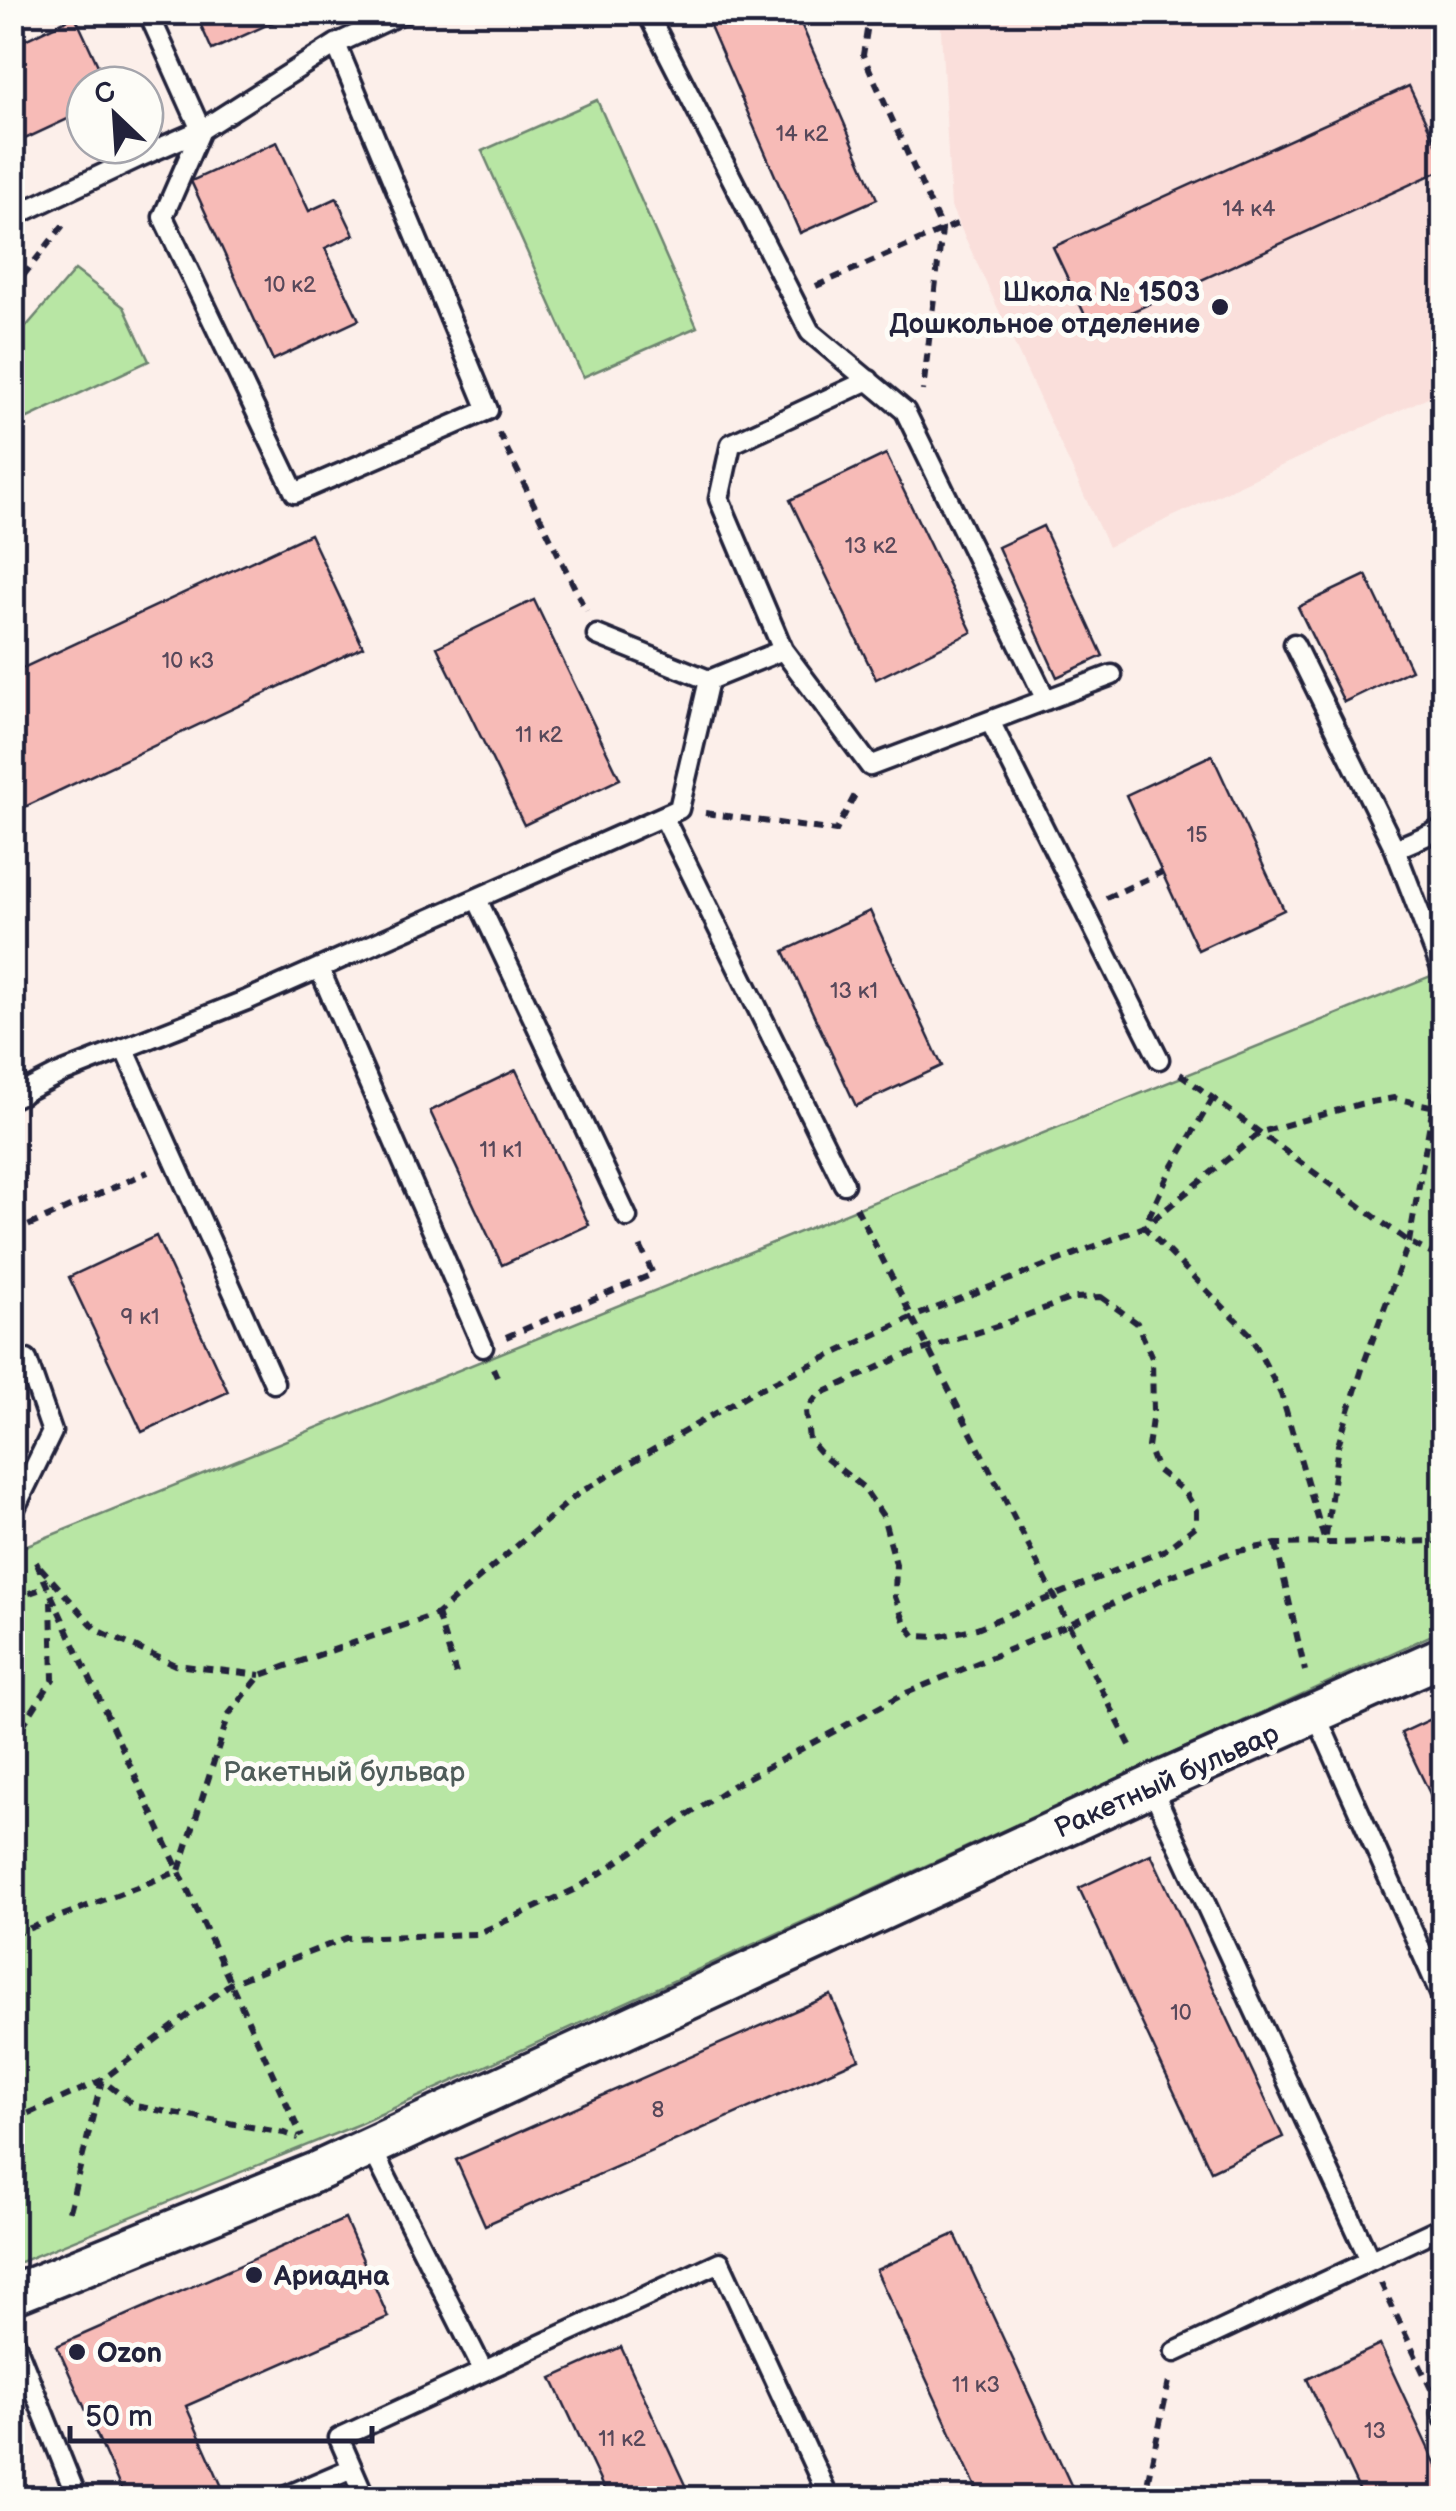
<svg xmlns="http://www.w3.org/2000/svg" width="1456" height="2511" font-family="'Balsamiq Sans',sans-serif">
<style>
.built{fill:#fadfdb}
.green{fill:#b8e6a4;stroke:#6d8470;stroke-width:2.5}
.building{fill:#f7bbb7;stroke:#22223b;stroke-width:2.5}
.lines{fill:none;stroke-linecap:round;stroke-linejoin:round}
.lane-casing{stroke:#22223b;stroke-width:25}
.street-casing{stroke:#22223b;stroke-width:45}
.path{stroke:#22223b;stroke-width:6;stroke-dasharray:10 8;stroke-linecap:butt}
.lane{stroke:#fdfcf7;stroke-width:18}
.street{stroke:#fdfcf7;stroke-width:38}
.poi-dot{fill:#22223b;stroke:#fdfcf7;stroke-width:4}
.labels{text-anchor:middle;stroke-width:10;stroke-linejoin:round;paint-order:stroke}
.number-label{font-size:22px;fill:#57485a}
.poi-label{font-size:28px;font-weight:bold;fill:#22223b;stroke:#fdfcf7;text-anchor:start}
.park-label{font-size:28px;fill:#4f5d5a;stroke:#fdfcf7}
.street-label{font-size:28px;fill:#22223b;stroke:#fdfcf7}
</style>
<rect width="100%" height="100%" fill="#fcefea"/>
<filter id="ink" filterUnits="userSpaceOnUse"><feTurbulence type="fractalNoise" baseFrequency=".01" numOctaves="2"/><feDisplacementMap in="SourceGraphic" scale="20" xChannelSelector="R" yChannelSelector="G"/><feConvolveMatrix kernelMatrix="1 2 1 2 8 2 1 2 1" color-interpolation-filters="sRGB"/></filter>
<g filter="url(#ink)">
<path class="built" d="M1341 12 1351 32 1396 13H1440L1444 19 1443 390 1108 547 951 207 940 13Z"/>
<path class="green" d="M597 100 697 327 583 377 482 151Z
M75 270 124 307 149 361 13 425V342Z
M1443 971V1630L359 2124 13 2265 12 1591 20 1548Z"/>
<path class="building" d="M195 12H295L212 50Z
M704 12H796L877 199 800 233Z
M75 16 107 85H85V111L12 145V46Z
M1409 86 1444 160V169L1092 330 1053 247Z
M277 142 309 211 337 198 343 212 354 235 325 248 359 320 273 360 191 181Z
M886 454 972 632 876 679 790 500Z
M1043 526 1103 656 1057 677 998 547Z
M310 534 363 647 12 813V673Z
M1366 575 1411 670 1344 702 1298 607Z
M534 600 620 779 524 825 437 647Z
M1212 755 1284 910 1198 950 1126 795Z
M870 911 942 1066 856 1106 784 951Z
M516 1070 589 1225 502 1265 430 1111Z
M156 1236 228 1392 142 1432 69 1277Z
M1444 1713V1823L1401 1733Z
M1151 1854 1283 2137 1211 2171 1079 1888Z
M831 1995 859 2059 485 2225 456 2160Z
M345 2219 388 2317 186 2406 227 2498H125L57 2346Z
M955 2234 1077 2498H981L876 2270Z
M1380 2345 1444 2482V2498H1363L1307 2379Z
M621 2347 691 2498H608L552 2378Z"/>
<g class="lines">
<g class="lane-casing">
<path id="lane" d="M148 12 201 130 336 44 405 12
M647 12 810 332 905 411 1046 700
M12 217 137 158 201 130 163 217 295 493 488 410 336 44
M597 635 709 680
M1294 644 1395 849 1444 976
M783 650 719 499 731 444 869 380
M990 721 1159 1059
M664 818 844 1184
M1395 849 1444 828
M477 899 627 1217
M319 968 483 1347
M124 1048 274 1383
M12 1073 22 1094
M12 1098 59 1074 247 1000 679 809 709 680 783 650 870 766 1112 675
M12 1514 52 1432 27 1360
M1315 1713 1444 2002
M1151 1786 1370 2260
M371 2147 483 2370
M12 2335 77 2498
M1175 2352 1444 2226
M1442 2413 1444 2417
M282 2498 352 2468
M365 2498 339 2438 720 2262 829 2498"/>
</g>
<g class="street-casing">
<path id="street" d="M12 2295 318 2171 1151 1786 1444 1656"/>
</g>
<path class="path" d="M870 12 863 55 942 230 923 391
M816 286 959 223
M12 290 64 224
M499 433 586 611
M705 813 836 831 857 791
M1106 898 1162 872
M1180 1074 1409 1242 1444 1260
M1213 1098 1170 1171 1144 1227 1249 1333 1281 1394 1325 1542
M856 1207 1132 1749
M12 1233 148 1172
M1101 1297 1137 1323 1152 1358 1153 1412 1148 1447 1157 1470 1185 1492 1196 1510V1526L1165 1550 977 1628 937 1637 915 1636 905 1623 895 1597 896 1564 883 1516 863 1487 824 1457 809 1440 806 1411 818 1395 901 1357 1001 1325 1072 1298Z
M506 1337 653 1274 638 1241
M493 1368 499 1382
M1326 1536 1338 1445 1364 1363 1409 1242 1444 1043
M1276 1544 1305 1671
M36 1562 302 2137
M40 1567 97 1630 175 1665 261 1675
M12 1599 47 1587
M437 1614 456 1674
M12 1742 53 1679 51 1601
M12 1935 179 1871 229 1714 261 1675 437 1614 579 1493 752 1392 913 1317 1144 1227 1261 1132 1360 1104 1394 1098 1444 1109
M12 2121 102 2080 231 1983 346 1938 477 1934 578 1888 732 1786 904 1694 1070 1624 1167 1577 1233 1552 1276 1544 1437 1541 1444 1538
M69 2211 102 2080 135 2106 284 2133 298 2138
M1381 2283 1431 2389
M1144 2498 1170 2377"/>
<use href="#lane" class="lane"/>
<use href="#street" class="street"/>
</g>
</g>
<g class="poi-dot">
<circle cx="1220" cy="307" r="10"/>
<circle cx="254" cy="2275" r="10"/>
<circle cx="77" cy="2352" r="10"/>
</g>
<g class="labels">
<g class="number-label">
<text x="802" y="141">14 к2</text>
<text x="1249" y="216">14 к4</text>
<text x="290" y="292">10 к2</text>
<text x="871" y="553">13 к2</text>
<text x="188" y="668">10 к3</text>
<text x="539" y="742">11 к2</text>
<text x="1197" y="842">15</text>
<text x="854" y="998">13 к1</text>
<text x="501" y="1157">11 к1</text>
<text x="140" y="1324">9 к1</text>
<text x="1181" y="2020">10</text>
<text x="658" y="2117">8</text>
<text x="976" y="2392">11 к3</text>
<text x="1375" y="2438">13</text>
<text x="622" y="2446">11 к2</text>
</g>
<g class="poi-label">
<text x="1200" y="301" text-anchor="end">Школа № 1503<tspan x="1200" dy="32">Дошкольное отделение</tspan></text>
<text x="274" y="2285">Ариадна</text>
<text x="97" y="2362">Ozon</text>
</g>
<g class="park-label">
<text x="344" y="1781">Ракетный бульвар</text>
</g>
<g class="street-label">
<text transform="translate(1166 1780) rotate(-24)" y="10">Ракетный бульвар</text>
</g>
</g>
<rect width="1456" height="2511" fill="none" stroke="#fdfcf7" stroke-width="50"/>
<rect x="25" y="25" width="1406" height="2461" fill="none" stroke="#22223b" stroke-width="4" filter="url(#ink)"/>
<g transform="translate(115 115) rotate(335)"><circle r="48" fill="#fdfcf7" stroke="#a5a5ac" stroke-width="2.5"/>
<path d="M0-8L18 38L0 25L-18 38Z" fill="#22223b"/>
<text y="-15" font-size="28" font-weight="bold" text-anchor="middle" fill="#22223b">С</text>
</g>
<path d="M70 2426v15h302v-15" fill="none" stroke="#22223b" stroke-width="5"/>
<text x="85" y="2426" font-size="30" fill="#22223b" stroke="#fdfcf7" stroke-width="8" paint-order="stroke">50 m</text>
</svg>
